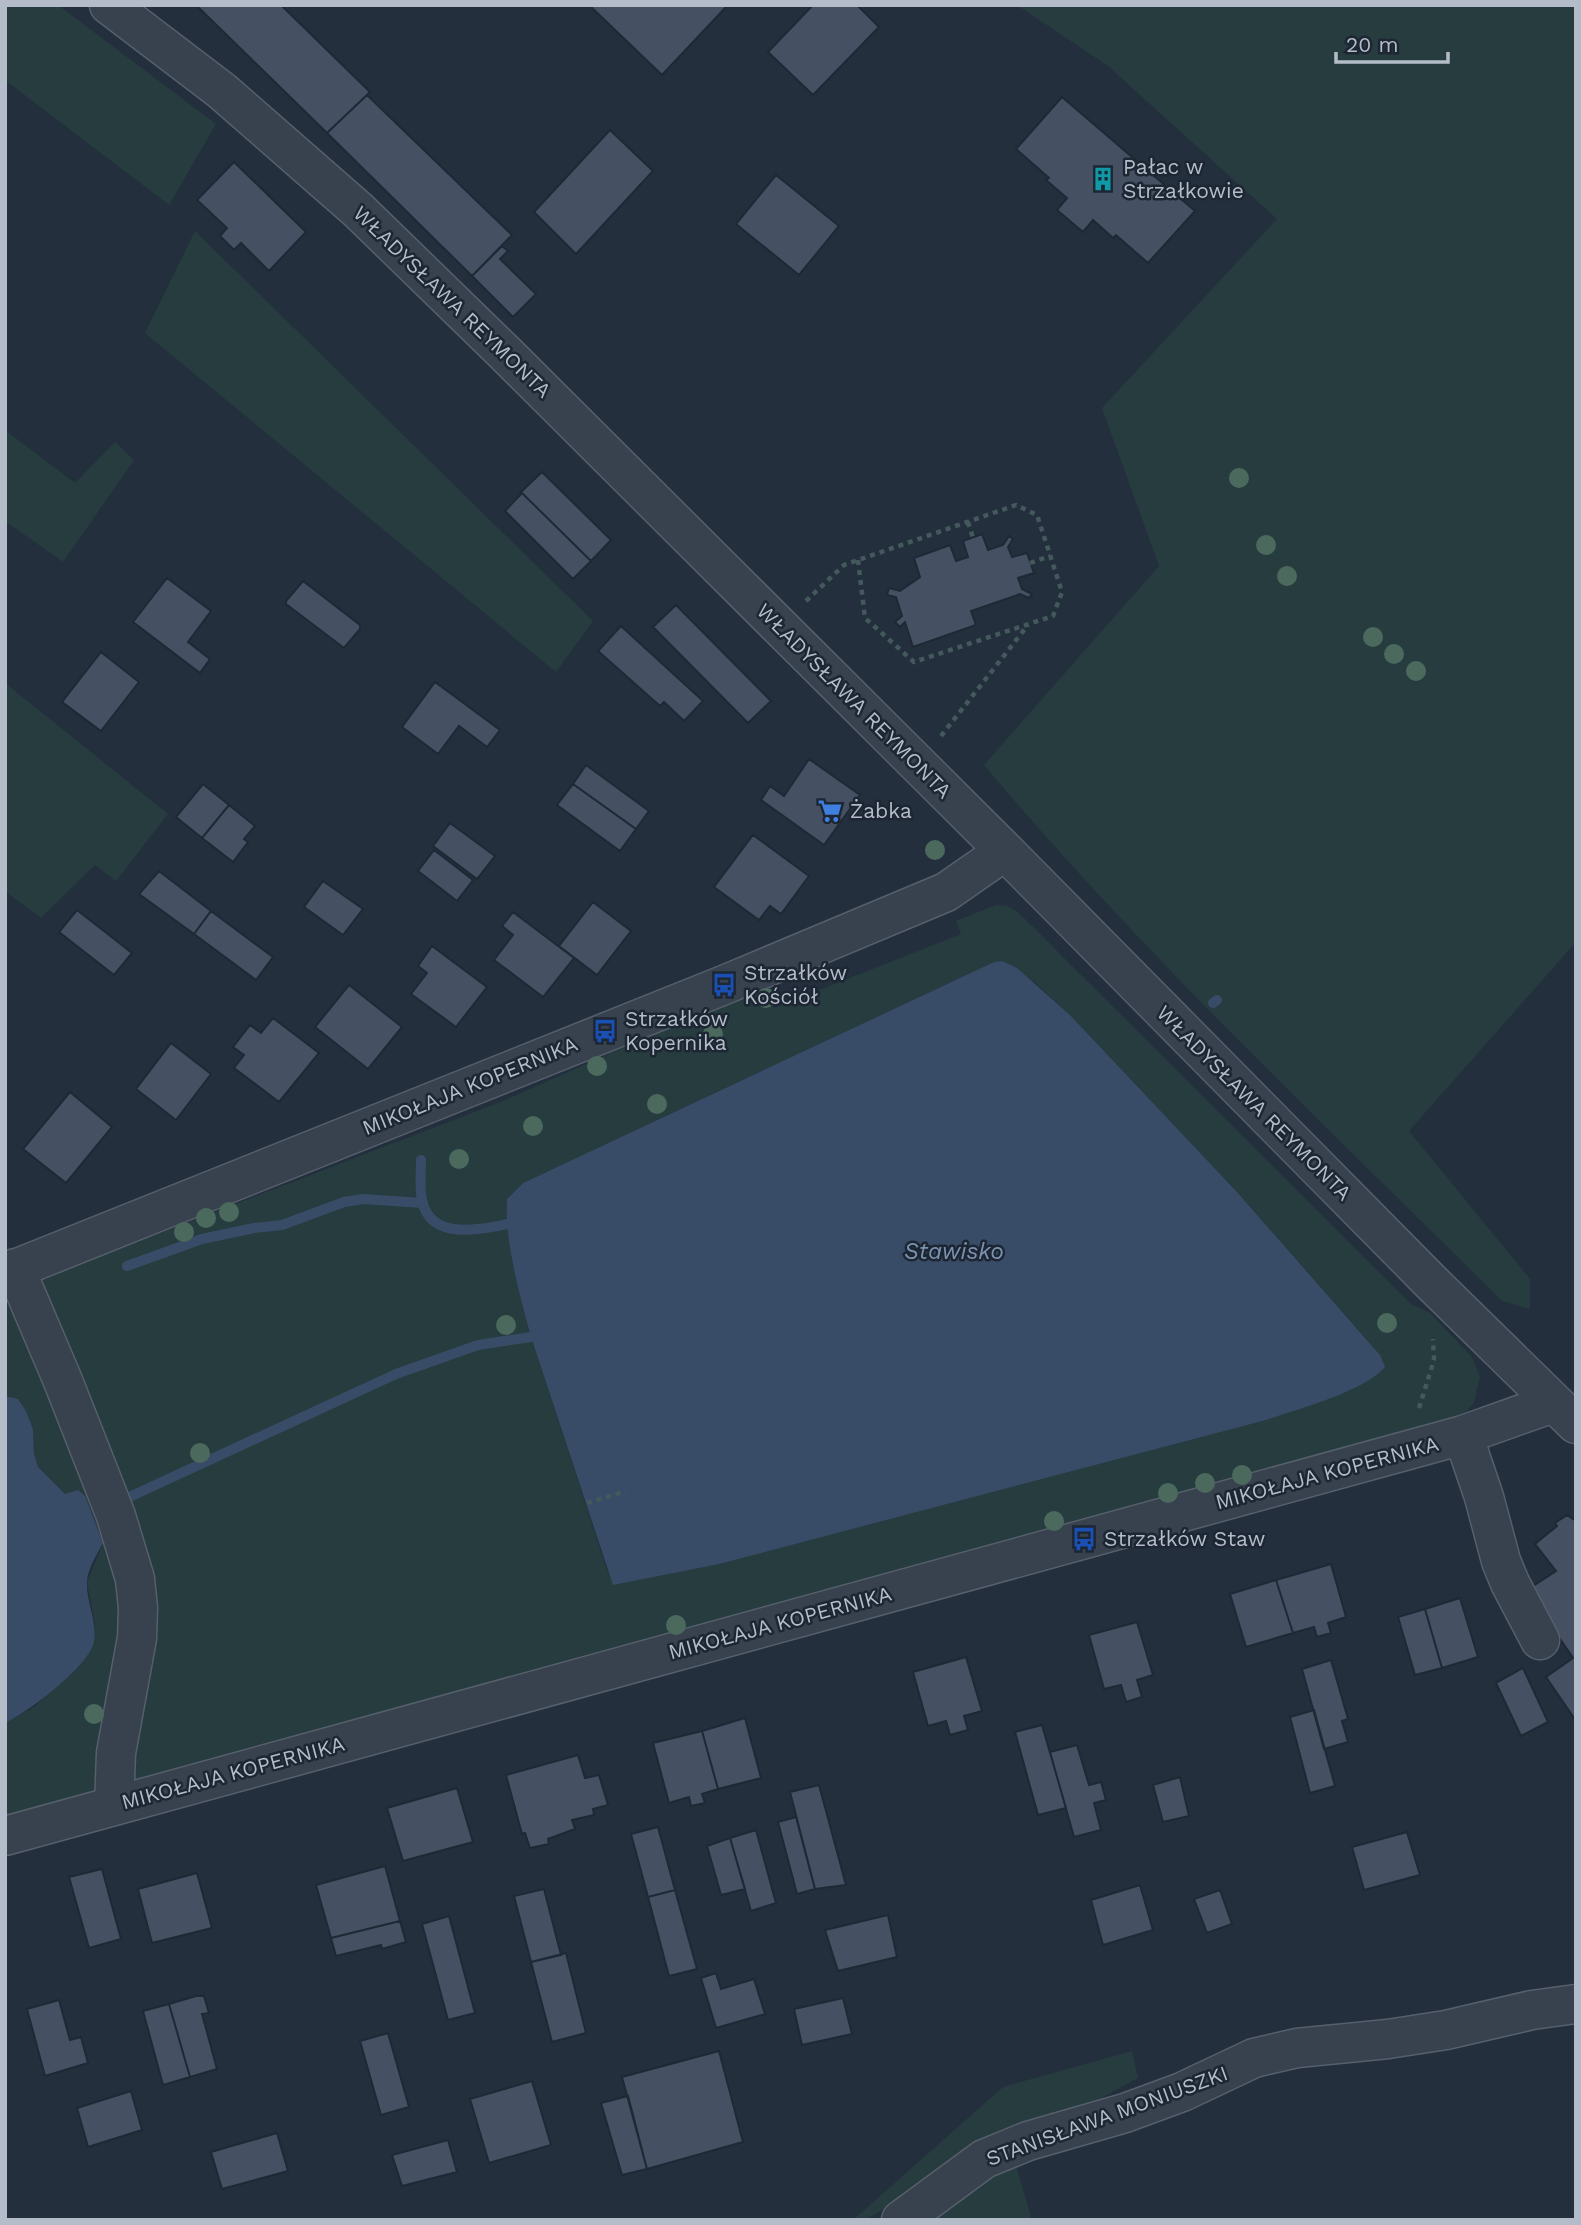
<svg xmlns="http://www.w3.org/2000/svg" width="1581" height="2225" font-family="'Work Sans',sans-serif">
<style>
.green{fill:#263c3f;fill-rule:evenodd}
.water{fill:#394c67}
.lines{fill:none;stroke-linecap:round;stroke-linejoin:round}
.stream{stroke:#394c67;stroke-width:10}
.building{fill:#455162;stroke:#1f2835;stroke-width:2}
.minor-casing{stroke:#565f6c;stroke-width:41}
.path{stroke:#44595c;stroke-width:4.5;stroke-dasharray:5 5;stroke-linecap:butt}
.minor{stroke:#38414e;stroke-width:38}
.tree{fill:#4b6a5d}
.labels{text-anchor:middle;stroke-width:5;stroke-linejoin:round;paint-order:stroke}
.poi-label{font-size:21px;fill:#b4bcc9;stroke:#1d2633;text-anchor:start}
.street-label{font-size:21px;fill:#b4bcc9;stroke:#1d2633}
.water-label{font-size:23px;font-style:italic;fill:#7c92b1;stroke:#1d2633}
</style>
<rect width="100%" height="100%" fill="#242f3e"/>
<path class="green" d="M5 5H58L216 124 169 205 5 80Z
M1017 5H1576V942L1409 1131 1530 1279V1309L1502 1301C1326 1126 1144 955 984 765L1159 566 1102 408 1277 219 1108 66Z
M195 231 593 621 556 672 145 333Z
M5 430 75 483 115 442 134 460 63 562 5 521Z
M5 683 168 814 116 881 95 865 41 918 5 891Z
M996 905 1007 906 1018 912 1411 1304 1430 1313 1472 1357 1480 1377 1474 1402 1462 1418 5 1819V1723L34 1707 74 1670 95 1624 87 1582 103 1543 65 1494 38 1467 34 1454 33 1429 26 1411 18 1399 5 1396V1295L90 1260 503 1101 764 985 774 1008 961 934 956 921ZM994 962 1031 979 1070 1015 1237 1192 1380 1355 1350 1390 1266 1420 608 1573 531 1337C520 1296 504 1240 507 1199L523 1183Z
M1132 2051 1138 2078 1094 2102 1028 2128 865 2220H853L1003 2087Z
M1015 2162 1032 2220H922Z"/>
<path class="water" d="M1002 961 1017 968 1070 1015 1237 1192 1380 1355 1385 1367C1363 1392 1298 1409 1266 1420L719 1564 613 1585 531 1337C520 1296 504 1241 507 1199L523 1183 994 962Z
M5 1396 18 1399 26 1411 33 1429 34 1454 38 1467 65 1494 78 1490 85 1496 103 1543C97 1554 87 1570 87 1582 86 1602 97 1620 94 1641 91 1665 27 1713 5 1723Z"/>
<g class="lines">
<path class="stream" d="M1213 1003 1217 1000
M421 1160C421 1171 420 1182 421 1193 425 1242 476 1230 508 1224
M127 1266 202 1239 254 1228 282 1225 344 1202 363 1199 423 1203
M125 1499 396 1374 478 1345 531 1337"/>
</g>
<path class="building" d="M196 5H281L370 92 327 133Z
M589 5H724L726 7 662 75Z
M813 5H857L879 27 813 95 768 52Z
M367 95 512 235 472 276 327 133Z
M1062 97 1195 211 1148 263 1116 235 1113 238 1093 220 1083 232 1057 210 1067 198 1046 180 1049 178 1016 149Z
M610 130 653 171 576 254 534 212Z
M234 162 306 232 269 271 241 243 234 250 220 236 227 228 197 200Z
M776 175 839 226 799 275 736 224Z
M502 246 508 251 500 259 536 294 513 317 472 276Z
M542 472 611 540 591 561 521 492Z
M522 493 591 561 573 579 505 511Z
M982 534 988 550 1003 545 1009 536 1013 539 1008 547 1012 557 1027 553 1034 573 1018 578 1022 589 1032 594 1029 598 1020 594 971 611 976 625 913 647 905 622 900 627 895 622 902 616 896 597 887 595 889 588 900 591 920 577 914 558 950 545 956 561 968 557 963 541Z
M167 578 211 611 188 642 210 659 200 673 133 622Z
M303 581 360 625V629L344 648 286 604V601Z
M676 605 771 701 748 723 653 627Z
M621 626 703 701 684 721 664 702 660 706 598 651Z
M101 652 139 682 101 731 62 702Z
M435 682 500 730 487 747 459 726 438 754 402 727Z
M809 759 860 795 824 845 761 800 770 786 784 796Z
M586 765 649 811 636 829 573 784Z
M203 784 229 805 202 838 176 817Z
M573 784 636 829 620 851 557 805Z
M229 805 255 826 244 839 248 842 233 862 202 838Z
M450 823 495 856 477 879 433 846Z
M753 835 809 876 781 914 770 906 759 920 714 887Z
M434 850 473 880 457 901 418 871Z
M159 871 211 911 194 934 139 894Z
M323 881 363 909 343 935 304 907Z
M593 902 631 931 597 975 559 946Z
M77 910 132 953 114 975 59 932Z
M211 911 273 957 256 980 194 934Z
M513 912 574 958 543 997 494 960 513 935 502 926Z
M432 946 487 987 456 1027 411 994 427 973 418 966Z
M349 985 402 1027 368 1069 315 1027Z
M273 1018 319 1053 279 1102 234 1068 244 1055 233 1047 250 1025 261 1033Z
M171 1043 211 1074 176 1120 136 1089Z
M70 1092 112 1127 66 1183 23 1149Z
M1567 1515 1576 1521V1721L1546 1677 1573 1658 1527 1590 1556 1571 1535 1544 1557 1526 1555 1523Z
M1331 1564 1346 1617 1328 1623 1331 1633 1317 1637 1314 1627 1293 1633 1276 1580Z
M1276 1580 1293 1633 1246 1647 1230 1594Z
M1460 1598 1478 1657 1442 1668 1425 1609Z
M1425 1609 1442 1668 1415 1675 1398 1617Z
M1137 1622 1153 1675 1137 1680 1142 1697 1126 1702 1121 1685 1104 1689 1089 1635Z
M966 1657 982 1711 964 1716 968 1730 950 1735 946 1721 928 1726 913 1672Z
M1331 1660 1348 1719 1342 1721 1348 1742 1324 1749 1302 1669Z
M1523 1668 1548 1722 1521 1736 1496 1683Z
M1314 1710 1335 1786 1310 1793 1290 1717Z
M745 1718 761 1778 718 1789 702 1731Z
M1042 1725 1066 1808 1038 1815 1015 1732Z
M702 1731 718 1789 702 1794 705 1803 691 1806 689 1797 669 1803 653 1743Z
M1077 1745 1089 1785 1101 1782 1106 1800 1094 1803 1101 1830 1074 1837 1050 1752Z
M578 1755 585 1778 599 1775 608 1805 593 1809 594 1815 572 1820 575 1829 548 1839 549 1844 530 1848 525 1833 522 1834 506 1775Z
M1180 1777 1189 1816 1163 1822 1153 1785Z
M819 1785 846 1885 815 1889 790 1792Z
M457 1788 473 1842 403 1861 387 1808Z
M796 1817 815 1889 797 1894 778 1822Z
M658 1827 675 1890 648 1897 631 1834Z
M756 1830 776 1903 751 1911 730 1838Z
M1407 1832 1420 1875 1364 1890 1352 1847Z
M730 1838 745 1889 721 1895 707 1846Z
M385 1866 400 1921 331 1938 316 1885Z
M102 1869 121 1939 89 1948 69 1877Z
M197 1873 212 1928 152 1943 138 1889Z
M1140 1885 1153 1930 1103 1945 1091 1900Z
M544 1889 561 1955 531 1962 514 1896Z
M675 1890 697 1969 669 1976 648 1897Z
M1220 1890 1232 1924 1207 1933 1194 1899Z
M888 1915 897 1957 838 1971 825 1930Z
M449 1916 475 2013 448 2020 422 1924Z
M400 1921 406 1942 382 1949 381 1945 336 1956 331 1938Z
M566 1953 586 2033 552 2042 531 1962Z
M716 1973 721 1989 754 1979 765 2014 716 2028 701 1978Z
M196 1996H204L209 2013 202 2014 217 2069 190 2077 169 2004Z
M843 1998 852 2034 802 2045 794 2009Z
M59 2000 70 2040 81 2037 88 2063 45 2076 27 2009Z
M169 2004 190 2077 163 2085 143 2011Z
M388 2033 409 2107 381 2115 360 2041Z
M719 2051 743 2142 647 2169 622 2077Z
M532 2081 551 2145 489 2163 470 2099Z
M131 2091 142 2130 88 2147 77 2108Z
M628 2096 647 2169 622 2175 601 2103Z
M277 2133 288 2171 222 2189 211 2152Z
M448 2140 457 2172 402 2186 392 2155Z"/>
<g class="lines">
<g class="minor-casing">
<path id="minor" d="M109 5 222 91 358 210 506 354 1005 851 1432 1283 1576 1424
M15 1268 63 1381 116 1516 135 1579 138 1608 137 1638 116 1753 114 1806
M5 1273 724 985 946 892 1005 851
M1463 1435 1484 1497 1501 1561 1510 1583 1540 1640
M5 1836 1463 1435 1553 1403
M901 2220 984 2159 1028 2141 1125 2113 1182 2092 1254 2058 1297 2048 1388 2039 1446 2030 1532 2010 1576 2004"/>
</g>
<path class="path" d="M968 522 973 538
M1030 563 1050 556
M806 601 844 565 1016 505 1037 515 1062 592 1053 616 914 662 865 618 858 560
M941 736 1028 625
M1419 1408 1434 1360 1433 1339
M587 1503 626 1491"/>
<use href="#minor" class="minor"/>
</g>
<g class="tree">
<circle cx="1239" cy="478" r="10"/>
<circle cx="1266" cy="545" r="10"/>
<circle cx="1287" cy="576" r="10"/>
<circle cx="1373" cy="637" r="10"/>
<circle cx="1394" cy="654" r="10"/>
<circle cx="1416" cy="671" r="10"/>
<circle cx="935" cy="850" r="10"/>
<circle cx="766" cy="998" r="10"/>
<circle cx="713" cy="1034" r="10"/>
<circle cx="597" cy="1066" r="10"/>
<circle cx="657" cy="1104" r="10"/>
<circle cx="533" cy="1126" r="10"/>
<circle cx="459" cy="1159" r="10"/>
<circle cx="229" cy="1212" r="10"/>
<circle cx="206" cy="1218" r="10"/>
<circle cx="184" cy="1232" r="10"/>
<circle cx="1387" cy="1323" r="10"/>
<circle cx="506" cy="1325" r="10"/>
<circle cx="200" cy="1453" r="10"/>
<circle cx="1242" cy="1475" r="10"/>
<circle cx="1205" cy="1483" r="10"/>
<circle cx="1168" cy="1493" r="10"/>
<circle cx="1054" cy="1521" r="10"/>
<circle cx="676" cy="1625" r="10"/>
<circle cx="94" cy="1714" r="10"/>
</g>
<defs>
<g id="building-bare" transform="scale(1.89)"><path d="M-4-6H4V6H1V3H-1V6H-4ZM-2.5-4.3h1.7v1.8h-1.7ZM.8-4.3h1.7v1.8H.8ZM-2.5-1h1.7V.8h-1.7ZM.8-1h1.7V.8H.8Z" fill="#0f9aa8" stroke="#1d2633" stroke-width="2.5" paint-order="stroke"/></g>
<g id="supermarket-bare" transform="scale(1.89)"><path d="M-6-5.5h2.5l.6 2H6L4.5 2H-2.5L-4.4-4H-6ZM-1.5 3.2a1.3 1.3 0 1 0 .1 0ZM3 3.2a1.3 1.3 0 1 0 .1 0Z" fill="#3f7fe0" stroke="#1d2633" stroke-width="2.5" paint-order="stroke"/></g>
<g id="bus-bare" transform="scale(1.89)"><path d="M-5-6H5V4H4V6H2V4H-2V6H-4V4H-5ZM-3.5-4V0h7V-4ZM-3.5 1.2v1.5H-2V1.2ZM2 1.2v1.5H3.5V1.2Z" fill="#1a4fb4" stroke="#1d2633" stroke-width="2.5" paint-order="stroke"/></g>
</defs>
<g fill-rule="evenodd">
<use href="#building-bare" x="1103" y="179"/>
<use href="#supermarket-bare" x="830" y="811"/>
<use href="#bus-bare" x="724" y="985"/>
<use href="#bus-bare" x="605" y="1031"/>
<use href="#bus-bare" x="1084" y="1539"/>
</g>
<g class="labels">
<g class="poi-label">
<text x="1123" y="174">Pałac w<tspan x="1123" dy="24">Strzałkowie</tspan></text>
<text x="850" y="818">Żabka</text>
<text x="744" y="980">Strzałków<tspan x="744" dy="24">Kościół</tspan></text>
<text x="625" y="1026">Strzałków<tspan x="625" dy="24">Kopernika</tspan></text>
<text x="1104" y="1546">Strzałków Staw</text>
</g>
<g class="street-label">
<text transform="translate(452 302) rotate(44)" y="7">WŁADYSŁAWA REYMONTA</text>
<text transform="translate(854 701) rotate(45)" y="7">WŁADYSŁAWA REYMONTA</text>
<text transform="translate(470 1086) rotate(-22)" y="7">MIKOŁAJA KOPERNIKA</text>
<text transform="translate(1254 1103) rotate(45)" y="7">WŁADYSŁAWA REYMONTA</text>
<text transform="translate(1327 1473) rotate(-15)" y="7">MIKOŁAJA KOPERNIKA</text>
<text transform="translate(780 1623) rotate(-15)" y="7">MIKOŁAJA KOPERNIKA</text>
<text transform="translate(233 1773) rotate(-15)" y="7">MIKOŁAJA KOPERNIKA</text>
<text transform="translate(1107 2116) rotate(-20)" y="7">STANISŁAWA MONIUSZKI</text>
</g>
<g class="water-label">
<text x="954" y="1259">Stawisko</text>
</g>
</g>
<rect width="1581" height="2225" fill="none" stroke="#b4bcc9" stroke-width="14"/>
<path d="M1336 52v10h112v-10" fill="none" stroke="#b4bcc9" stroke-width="3.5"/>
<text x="1346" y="52" font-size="21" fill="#b4bcc9" stroke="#1d2633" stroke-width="5" paint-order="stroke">20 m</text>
</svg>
